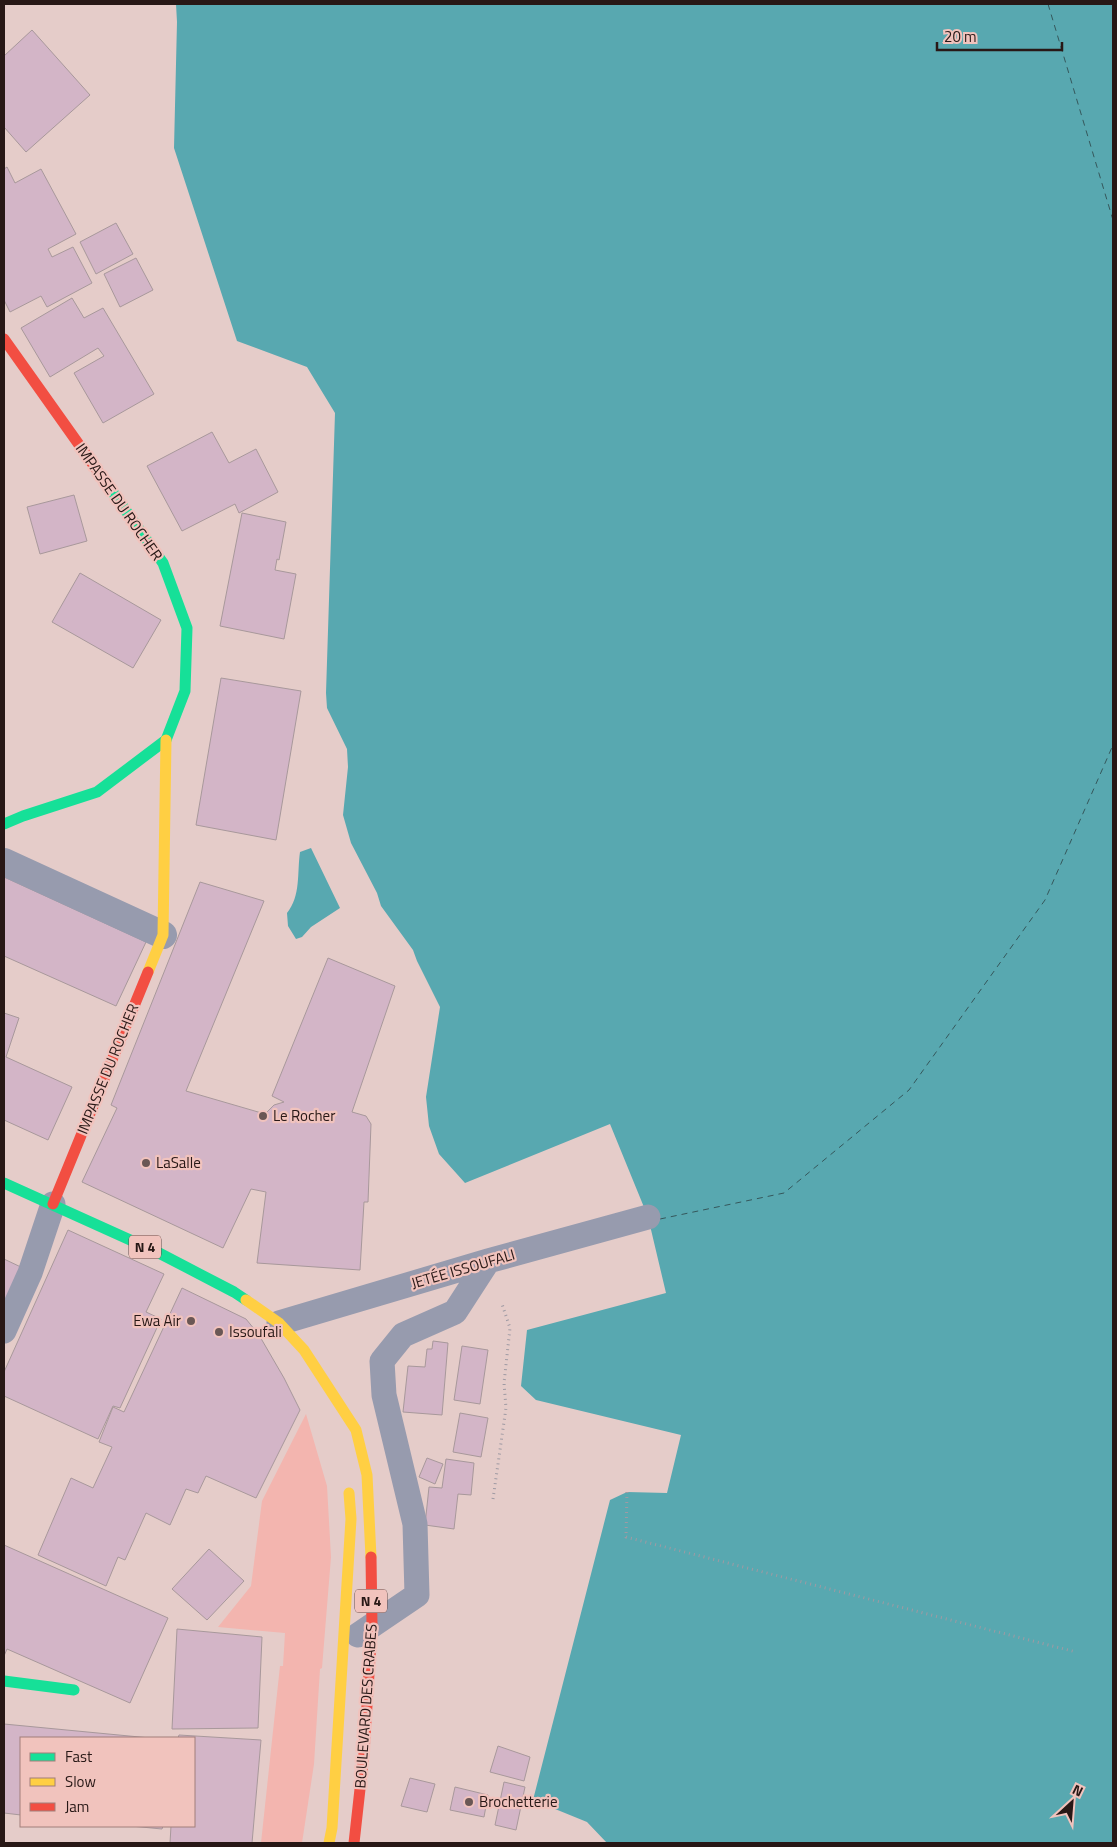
<svg xmlns="http://www.w3.org/2000/svg" width="1117" height="1847" font-family="'Titillium Web',sans-serif">
<style>
.green{fill:#f3b5af}
.water{fill:#58a8b0}
.lines{fill:none;stroke-linecap:round;stroke-linejoin:round}
.ferry{stroke:#35575b;stroke-width:1;stroke-dasharray:6 5;stroke-linecap:butt}
.building{fill:#d3b5c7;stroke:#a8989b}
.path{stroke:#9f9aa3;stroke-width:3;stroke-dasharray:1 4;stroke-linecap:butt}
.lane{stroke:#979bae;stroke-width:25}
.street{stroke:#979bae;stroke-width:28}
.fast{stroke:#16e098;stroke-width:11}
.slow{stroke:#ffcf43;stroke-width:11}
.jam{stroke:#f24e42;stroke-width:11}
.poi-dot{fill:#6a5755;stroke:#f1c3bd;stroke-width:2}
.labels{text-anchor:middle;stroke-width:4.5;stroke-linejoin:round;paint-order:stroke}
.shield{fill:#f1c3bd;stroke:#644b48;stroke-width:1}
.shield-label{font-size:14px;font-weight:bold;fill:#281816}
.street-label{font-size:15px;fill:#281816;stroke:#f1c3bd}
.poi-label{font-size:15px;fill:#281816;stroke:#f1c3bd;text-anchor:start}
</style>
<rect width="100%" height="100%" fill="#e5ccc9"/>
<path class="green" d="M306 1414 327 1486 331 1557 322 1668 320 1669 314 1764 302 1843H261L280 1666H283L285 1633 218 1627 251 1586 262 1501Z"/>
<path class="water" d="M176 4H1113V1843H607L587 1822 533 1800 610 1500 627 1492 667 1493 681 1435 536 1400 521 1386 527 1330 666 1293 648 1217 610 1124 465 1183 439 1154 429 1126 426 1097 440 1007 417 961 413 950 381 906 377 893 351 843 343 815 348 767 347 749 327 708 326 693 335 413 307 367 237 341 174 148 177 22Z
M311 848 340 908 311 927 302 937 296 939 288 926 287 913C301 896 297 873 300 852Z"/>
<g class="lines">
<path class="ferry" d="M1048 4 1113 220
M660 1219 784 1193 909 1090 1045 900 1113 745"/>
</g>
<path class="building" d="M32 30 90 95 26 152 4 127V56Z
M7 167 15 183 41 169 76 234 48 249 52 257 73 247 92 283 47 307 41 296 10 312 4 300V169Z
M116 223 133 254 96 274 80 242Z
M136 258 153 290 120 307 104 274Z
M72 298 84 318 103 308 154 394 103 423 74 373 104 356 98 348 50 377 21 328Z
M212 432 229 463 256 449 278 492 239 513 235 504 182 531 147 466Z
M74 495 87 541 40 554 27 507Z
M242 513 286 522 279 560 277 559 275 570 296 574 284 639 220 626Z
M80 573 161 620 133 668 52 622Z
M221 678 301 691 276 840 196 825Z
M4 877 146 942 116 1006 4 956Z
M200 882 264 901 186 1091 265 1114 274 1105 284 1102 272 1096 328 958 395 986 352 1112 366 1116 371 1124 368 1202H364L360 1270 257 1263 266 1192 251 1189 223 1248 82 1182 117 1108 111 1105Z
M4 1013 19 1018 6 1057 72 1087 48 1140 4 1120Z
M68 1230 164 1274 146 1312 161 1319 120 1408 113 1406 98 1439 4 1396V1372Z
M4 1259 25 1269 4 1312Z
M182 1288 246 1319 259 1335 284 1378 300 1410 256 1498 206 1476 198 1493 186 1489 170 1525 146 1513 125 1560 118 1557 106 1586 38 1555 71 1478 93 1488 112 1447 99 1442 113 1407 124 1412Z
M433 1341 448 1343 442 1415 403 1412 408 1366 425 1367 427 1349H432Z
M462 1346 488 1350 480 1404 454 1400Z
M460 1413 488 1418 481 1457 453 1452Z
M427 1458 443 1464 435 1484 419 1477Z
M446 1459 474 1463 471 1495 458 1494 454 1529 425 1525 429 1487 442 1488Z
M4 1545 168 1618 130 1703 7 1649 4 1656Z
M209 1549 244 1581 207 1620 172 1589Z
M177 1629 262 1637 258 1728 172 1729Z
M4 1724 150 1738H21V1815L4 1813Z
M179 1735 261 1740 252 1843H170L171 1826H194V1738H178Z
M498 1746 530 1757 524 1781 490 1772Z
M410 1778 435 1784 427 1812 401 1806Z
M504 1782 525 1787 516 1830 495 1825Z
M455 1787 488 1795 484 1817 450 1810Z
M131 1826H163L162 1829Z"/>
<g class="lines">
<path class="path" d="M627 1492 626 1537 1076 1652
M493 1499 506 1408 504 1383 510 1328 502 1304"/>
<path class="lane" d="M279 1323 488 1261 648 1217
M4 1331 30 1273 53 1204
M358 1635 417 1595 415 1524 384 1395 382 1361 403 1335 455 1312 488 1261"/>
<path class="street" d="M4 862 163 935"/>
<path class="fast" d="M4 824 23 816 97 792 166 740 185 691 187 628 163 563 102 477
M4 1183 159 1253 234 1292 246 1300
M4 1681 74 1690"/>
<path class="slow" d="M148 972 163 935 166 740
M246 1300 279 1323 304 1350 356 1430 367 1475 371 1557
M329 1843 332 1828 351 1519 349 1493"/>
<path class="jam" d="M4 339 102 477
M53 1204 148 972
M354 1843 364 1753 372 1626 371 1557"/>
</g>
<g class="poi-dot">
<circle cx="263" cy="1116" r="5"/>
<circle cx="146" cy="1163" r="5"/>
<circle cx="191" cy="1321" r="5"/>
<circle cx="219" cy="1332" r="5"/>
<circle cx="469" cy="1802" r="5"/>
</g>
<g class="labels">
<g class="shield">
<rect x="129" y="1235.5" width="32" height="23" rx="4"/>
<rect x="355" y="1589.5" width="32" height="23" rx="4"/>
</g>
<g class="shield-label">
<text x="145" y="1252">N 4</text>
<text x="371" y="1606">N 4</text>
</g>
<g class="street-label">
<text transform="translate(119 502) rotate(55)" y="5">IMPASSE DU ROCHER</text>
<text transform="translate(108 1069) rotate(-68)" y="5">IMPASSE DU ROCHER</text>
<text transform="translate(463 1269) rotate(-16)" y="5">JETÉE ISSOUFALI</text>
<text transform="translate(366 1706) rotate(-86)" y="5">BOULEVARD DES CRABES</text>
</g>
<g class="poi-label">
<text x="273" y="1121">Le Rocher</text>
<text x="156" y="1168">LaSalle</text>
<text x="181" y="1326" text-anchor="end">Ewa Air</text>
<text x="229" y="1337">Issoufali</text>
<text x="479" y="1807">Brochetterie</text>
</g>
</g>
<rect width="1117" height="1847" fill="none" stroke="#281816" stroke-width="10"/>
<rect x="20" y="1737" width="175" height="90" fill="#f1c3bd" stroke="#a17f7a"/>
<rect x="30" y="1753" width="25" height="8" fill="#16e098" stroke="#a17f7a"/>
<text x="65" y="1762" font-size="15" fill="#281816">Fast</text>
<rect x="30" y="1778" width="25" height="8" fill="#ffcf43" stroke="#a17f7a"/>
<text x="65" y="1787" font-size="15" fill="#281816">Slow</text>
<rect x="30" y="1803" width="25" height="8" fill="#f24e42" stroke="#a17f7a"/>
<text x="65" y="1812" font-size="15" fill="#281816">Jam</text>
<g transform="translate(1072 1802) rotate(26)" stroke="#f1c3bd" stroke-width="4" paint-order="stroke">
<path d="M0-4L9 19L0 12L-9 19Z" fill="#281816"/>
<text y="-8" font-size="14" font-weight="bold" text-anchor="middle" fill="#281816">N</text>
</g>
<path d="M937 42v8h125v-8" fill="none" stroke="#281816" stroke-width="2.5"/>
<text x="944" y="42" font-size="15" fill="#281816" stroke="#f1c3bd" stroke-width="4" paint-order="stroke">20 m</text>
</svg>
